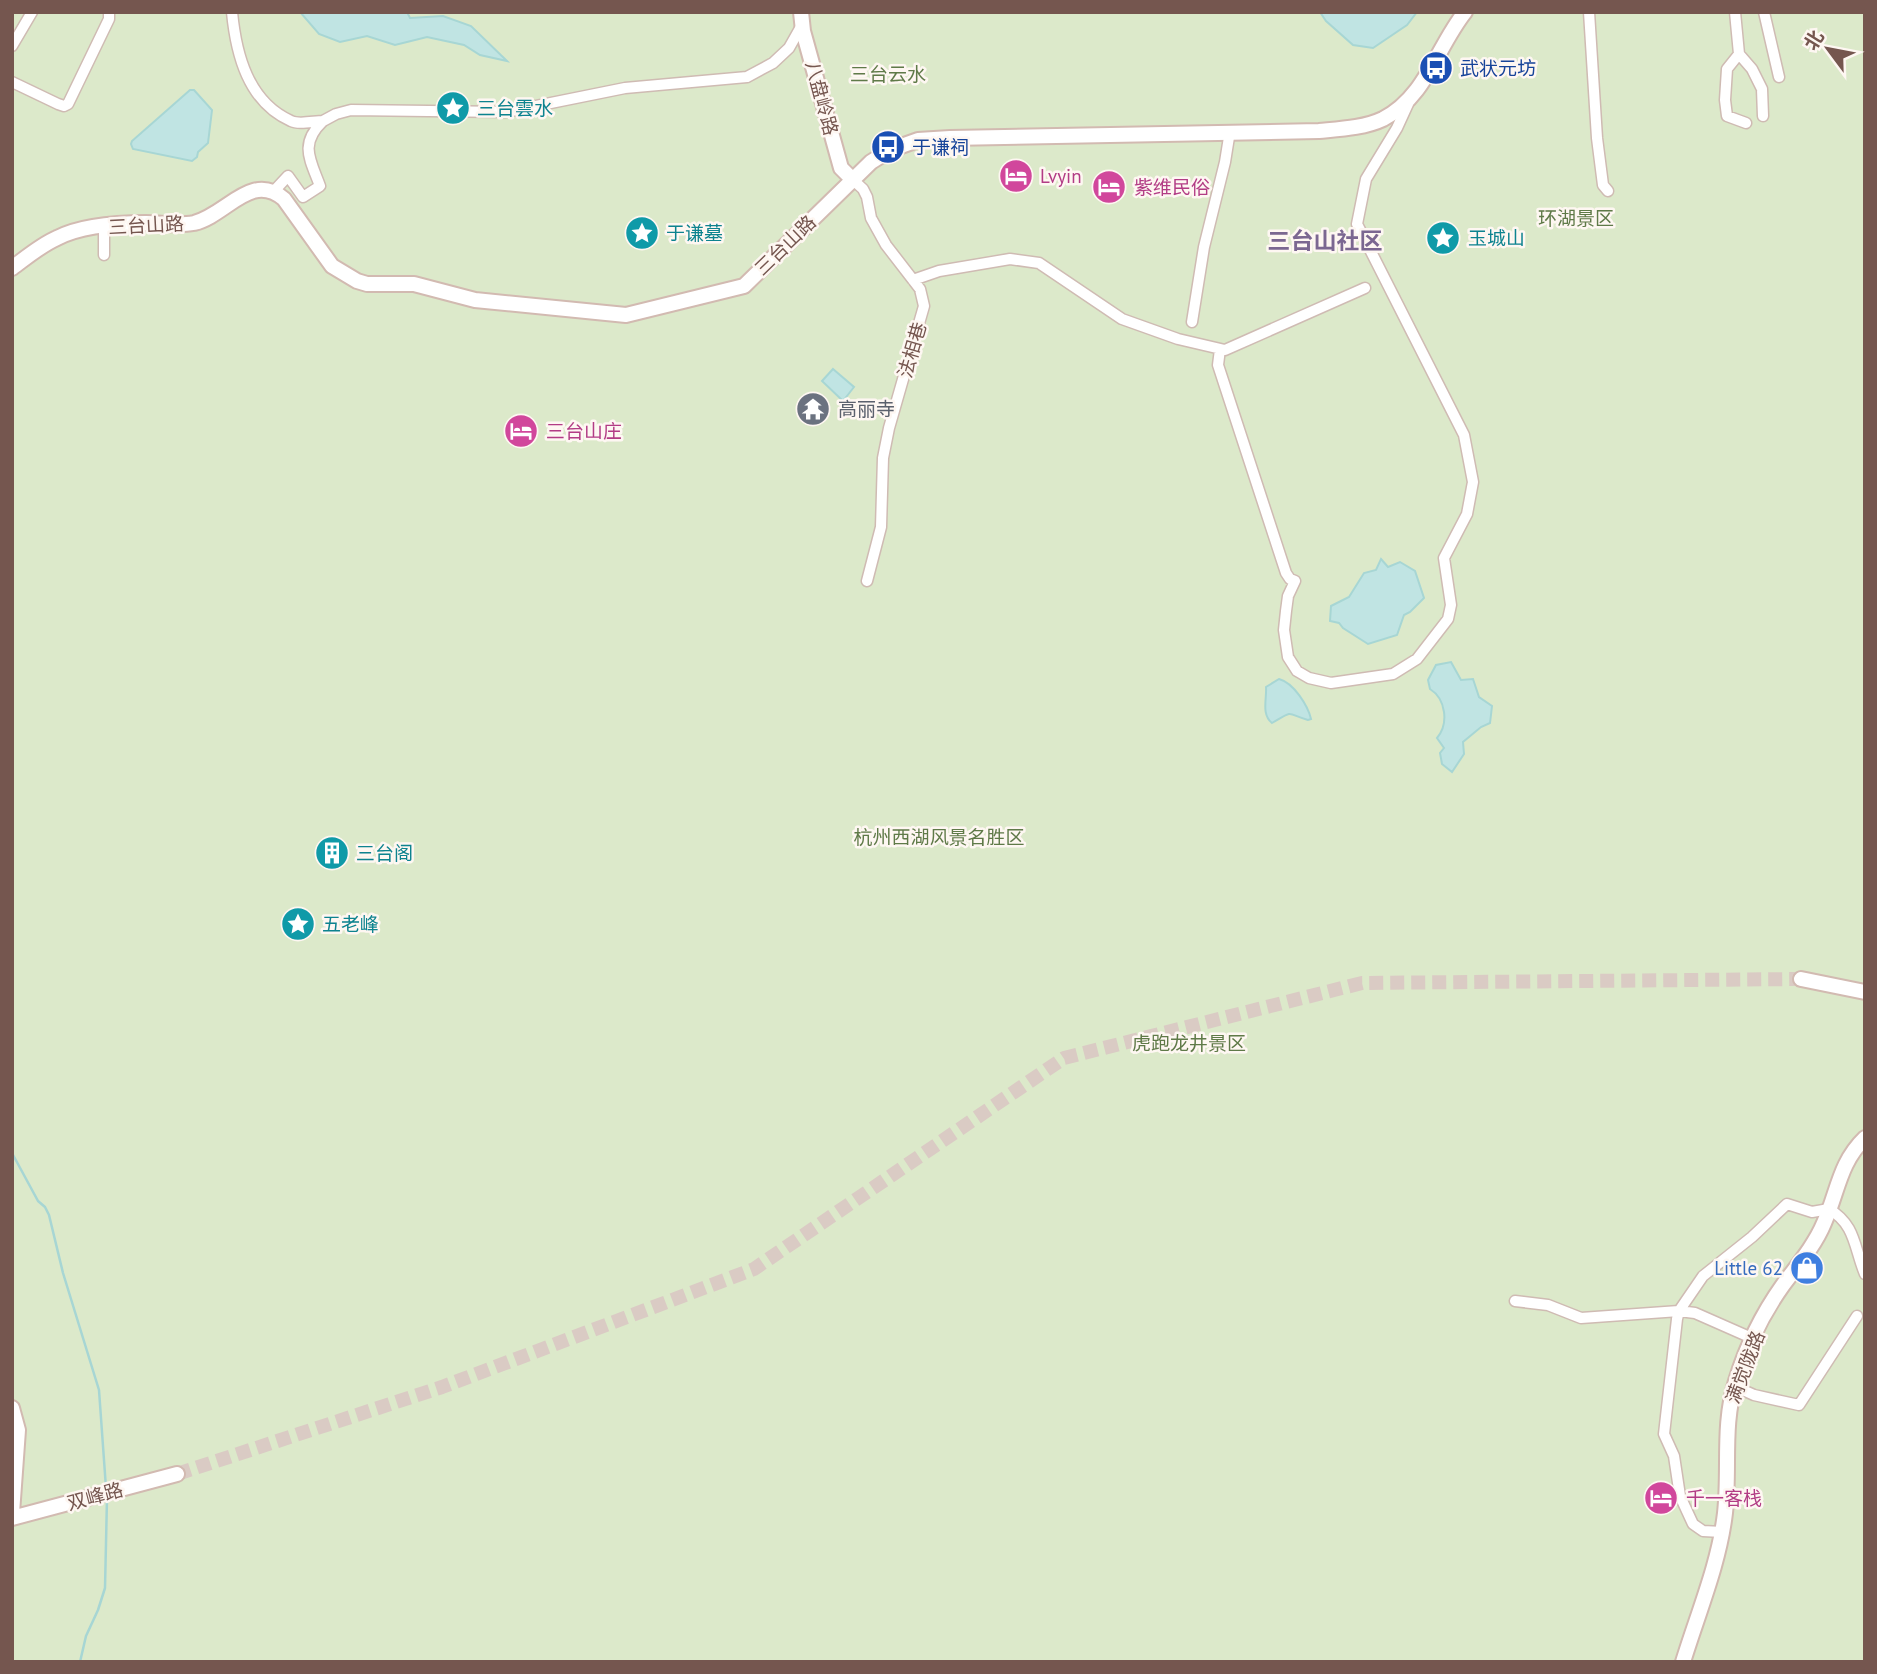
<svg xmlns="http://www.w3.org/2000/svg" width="1877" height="1674" font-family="'PT Sans','Noto Sans SC',sans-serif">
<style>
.green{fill:#dce9ca}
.water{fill:#c0e4e3;stroke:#a7d6d4;stroke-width:2}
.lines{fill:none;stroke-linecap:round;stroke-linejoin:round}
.stream{stroke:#a7d6d4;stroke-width:2.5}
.secondary-tunnel{stroke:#dacbc4;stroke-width:14;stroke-dasharray:14 7;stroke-linecap:butt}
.street-casing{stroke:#cfbbb3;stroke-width:13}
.secondary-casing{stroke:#d2bab1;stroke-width:18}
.street{stroke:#fff;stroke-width:10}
.secondary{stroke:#fff;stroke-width:14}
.labels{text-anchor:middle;stroke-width:5;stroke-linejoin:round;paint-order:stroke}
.transit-label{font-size:19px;fill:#164399;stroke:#fef7f2;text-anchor:start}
.park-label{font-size:19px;fill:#5f7a48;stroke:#fef7f2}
.street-label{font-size:19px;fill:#75564f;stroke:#fef7f2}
.culture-label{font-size:19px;fill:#0d838f;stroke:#fef7f2;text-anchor:start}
.hotel-label{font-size:19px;fill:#b23c85;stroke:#fef7f2;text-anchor:start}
.worship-label{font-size:19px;fill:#5b616d;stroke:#fef7f2;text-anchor:start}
.shop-label{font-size:19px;fill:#366cbe;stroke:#fef7f2;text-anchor:end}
.quarter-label{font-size:23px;font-weight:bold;fill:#7b6791;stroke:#fef7f2}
</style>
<rect width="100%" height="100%" fill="#fbf2eb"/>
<path class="green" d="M12 12H1865V1662H12Z"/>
<path class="water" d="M300 12H407L410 18 443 16 471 26 507 61 480 55 464 45 427 37 395 45 367 36 340 42 319 34Z
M1320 12H1417L1407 25 1373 48 1353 45 1326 21Z
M190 90H194L212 110 208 143 198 152 197 157 192 161 133 149 131 144 132 141Z
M833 369 854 387 843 401 822 381Z
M1381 559 1388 567 1400 562 1415 571 1424 598 1410 612 1404 615 1397 635 1368 644 1343 628 1339 623 1330 621 1331 606 1349 597 1364 573 1376 570Z
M1451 662 1461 680 1473 679 1479 697 1492 706 1490 723 1481 727 1463 742 1464 754 1452 772 1442 764 1440 753 1444 748 1437 738C1449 724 1446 699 1430 689L1428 680 1436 665Z
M1279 679C1294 683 1308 706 1311 719L1308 720C1285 713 1295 710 1272 723 1261 714 1267 699 1266 687Z"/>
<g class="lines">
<path class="stream" d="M12 1153 38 1201 45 1207 49 1215 63 1273 99 1390 106 1488
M80 1662 86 1636 98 1610 105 1588 107 1498"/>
<path class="secondary-tunnel" d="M177 1474 442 1387 754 1269 1064 1058 1362 983 1801 979"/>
<g class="street-casing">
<path id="street" d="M232 12C236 54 248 102 291 121 299 125 314 121 323 121 299 144 310 159 320 186L303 197 288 176 274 191
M1589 12 1597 138 1603 185 1608 191
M1735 12 1739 54 1752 69 1762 89 1763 116
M1764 12 1779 77
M12 46 32 12
M1739 54 1727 69 1725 100 1727 116 1746 123
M12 82 58 104 64 106 68 104 109 19V12
M323 121 336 114 351 110 506 112 625 88 747 77 773 63 789 48 802 25
M852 179 863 189 867 197 871 218 886 245 920 289 924 306 889 428 883 458 881 527 867 581
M104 226V255
M913 280 939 271 1010 259 1039 263 1122 319 1178 339 1225 350 1365 288
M1192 322 1204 247 1225 162 1230 131
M1220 349 1218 365 1286 573 1290 579 1295 581 1288 596 1286 611 1284 630 1288 657 1297 671 1309 678 1331 683 1393 674 1417 659 1448 619 1451 605 1444 558 1467 514 1473 482 1464 435 1357 224 1366 179 1397 128 1408 104
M1515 1301 1548 1305 1581 1318 1679 1311 1695 1313 1754 1339
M1734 1386 1754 1395 1799 1405 1857 1316
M1722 1532 1703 1531 1693 1524 1680 1496 1674 1456 1664 1434 1677 1319 1679 1311 1703 1276 1752 1237 1787 1204 1812 1212 1829 1209C1856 1225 1854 1248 1865 1274"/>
</g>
<g class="secondary-casing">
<path id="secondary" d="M801 12 803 31 841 168 852 179
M12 268C27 257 41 245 57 238 82 225 118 223 146 223 161 223 179 226 194 223 227 215 251 171 284 199L332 266 357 281 367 284H414L475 300 626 315 744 286 871 162 890 150 918 140 950 138 1319 131C1340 129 1364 128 1383 119 1426 97 1437 47 1465 12
M1801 979 1865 992
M12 1408 18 1430 12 1513
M12 1518 177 1474
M1683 1662C1698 1613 1719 1564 1725 1513 1730 1468 1722 1425 1736 1381 1746 1348 1763 1313 1783 1285 1797 1266 1815 1245 1824 1223 1838 1192 1839 1163 1865 1138"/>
</g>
<use href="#street" class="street"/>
<use href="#secondary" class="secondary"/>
</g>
<defs>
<g id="bus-disc" transform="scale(1.75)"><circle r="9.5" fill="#1a4fb4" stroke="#fef7f2"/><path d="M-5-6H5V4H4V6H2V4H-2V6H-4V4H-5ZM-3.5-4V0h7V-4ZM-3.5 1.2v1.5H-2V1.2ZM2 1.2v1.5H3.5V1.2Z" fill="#fff"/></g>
<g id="sight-disc" transform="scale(1.75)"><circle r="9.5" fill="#0f9aa8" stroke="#fef7f2"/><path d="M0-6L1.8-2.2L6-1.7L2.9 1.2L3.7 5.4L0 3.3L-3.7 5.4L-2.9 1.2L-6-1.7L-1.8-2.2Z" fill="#fff"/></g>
<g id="hotel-disc" transform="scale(1.75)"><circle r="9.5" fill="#d1479c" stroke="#fef7f2"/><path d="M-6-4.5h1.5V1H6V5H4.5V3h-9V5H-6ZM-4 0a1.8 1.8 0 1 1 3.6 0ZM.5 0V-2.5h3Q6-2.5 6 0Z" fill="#fff"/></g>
<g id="temple-disc" transform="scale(1.75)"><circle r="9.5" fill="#6b7280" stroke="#fef7f2"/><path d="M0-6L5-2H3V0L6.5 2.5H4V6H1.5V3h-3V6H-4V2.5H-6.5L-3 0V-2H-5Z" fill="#fff"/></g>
<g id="building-disc" transform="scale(1.75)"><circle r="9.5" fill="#0f9aa8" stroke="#fef7f2"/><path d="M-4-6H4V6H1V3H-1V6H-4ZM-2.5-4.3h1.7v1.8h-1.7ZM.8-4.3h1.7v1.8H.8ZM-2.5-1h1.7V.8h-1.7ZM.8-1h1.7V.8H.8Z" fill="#fff"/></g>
<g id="shop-disc" transform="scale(1.75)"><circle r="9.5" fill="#3f7fe0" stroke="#fef7f2"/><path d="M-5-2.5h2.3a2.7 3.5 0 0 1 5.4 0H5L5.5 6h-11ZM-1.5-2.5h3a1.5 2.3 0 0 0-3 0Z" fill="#fff"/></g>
</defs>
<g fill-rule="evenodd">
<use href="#bus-disc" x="1436" y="68"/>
<use href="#sight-disc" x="453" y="108"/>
<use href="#bus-disc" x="888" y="147"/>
<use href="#hotel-disc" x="1016" y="176"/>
<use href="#hotel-disc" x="1109" y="187"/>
<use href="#sight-disc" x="642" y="233"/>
<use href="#sight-disc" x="1443" y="238"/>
<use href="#temple-disc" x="813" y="409"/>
<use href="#hotel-disc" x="521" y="431"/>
<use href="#building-disc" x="332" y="853"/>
<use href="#sight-disc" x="298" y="924"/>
<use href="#shop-disc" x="1807" y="1268"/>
<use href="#hotel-disc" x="1661" y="1498"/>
</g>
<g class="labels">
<g class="transit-label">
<text x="1460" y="75">武状元坊</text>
<text x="912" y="154">于谦祠</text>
</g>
<g class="park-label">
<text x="888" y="81">三台云水</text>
<text x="1576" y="225">环湖景区</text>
<text x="939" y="844">杭州西湖风景名胜区</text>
<text x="1189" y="1050">虎跑龙井景区</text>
</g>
<g class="street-label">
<text transform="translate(822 98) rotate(75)" y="7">八盘岭路</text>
<text transform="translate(146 225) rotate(-3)" y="7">三台山路</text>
<text transform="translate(785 245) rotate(-44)" y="7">三台山路</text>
<text transform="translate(912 350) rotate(-74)" y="7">法相巷</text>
<text transform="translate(1745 1367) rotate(-69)" y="7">满觉陇路</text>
<text transform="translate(95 1496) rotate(-15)" y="7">双峰路</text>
</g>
<g class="culture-label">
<text x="477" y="115">三台雲水</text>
<text x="666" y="240">于谦墓</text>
<text x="1468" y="245">玉城山</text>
<text x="356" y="860">三台阁</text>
<text x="322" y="931">五老峰</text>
</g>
<g class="hotel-label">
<text x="1040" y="183">Lvyin</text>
<text x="1134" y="194">紫维民俗</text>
<text x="546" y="438">三台山庄</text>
<text x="1686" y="1505">千一客栈</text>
</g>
<g class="worship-label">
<text x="838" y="416">高丽寺</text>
</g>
<g class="shop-label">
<text x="1783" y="1275">Little 62</text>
</g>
<g class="quarter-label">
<text x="1325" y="249">三台山社区</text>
</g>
</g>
<rect width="1877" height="1674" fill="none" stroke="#75564f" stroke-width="28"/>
<g transform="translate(1828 49) rotate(302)" stroke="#fef7f2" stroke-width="5" paint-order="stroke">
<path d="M0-5L12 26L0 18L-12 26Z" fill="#75564f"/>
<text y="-10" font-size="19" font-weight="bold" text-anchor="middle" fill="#75564f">北</text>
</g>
</svg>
